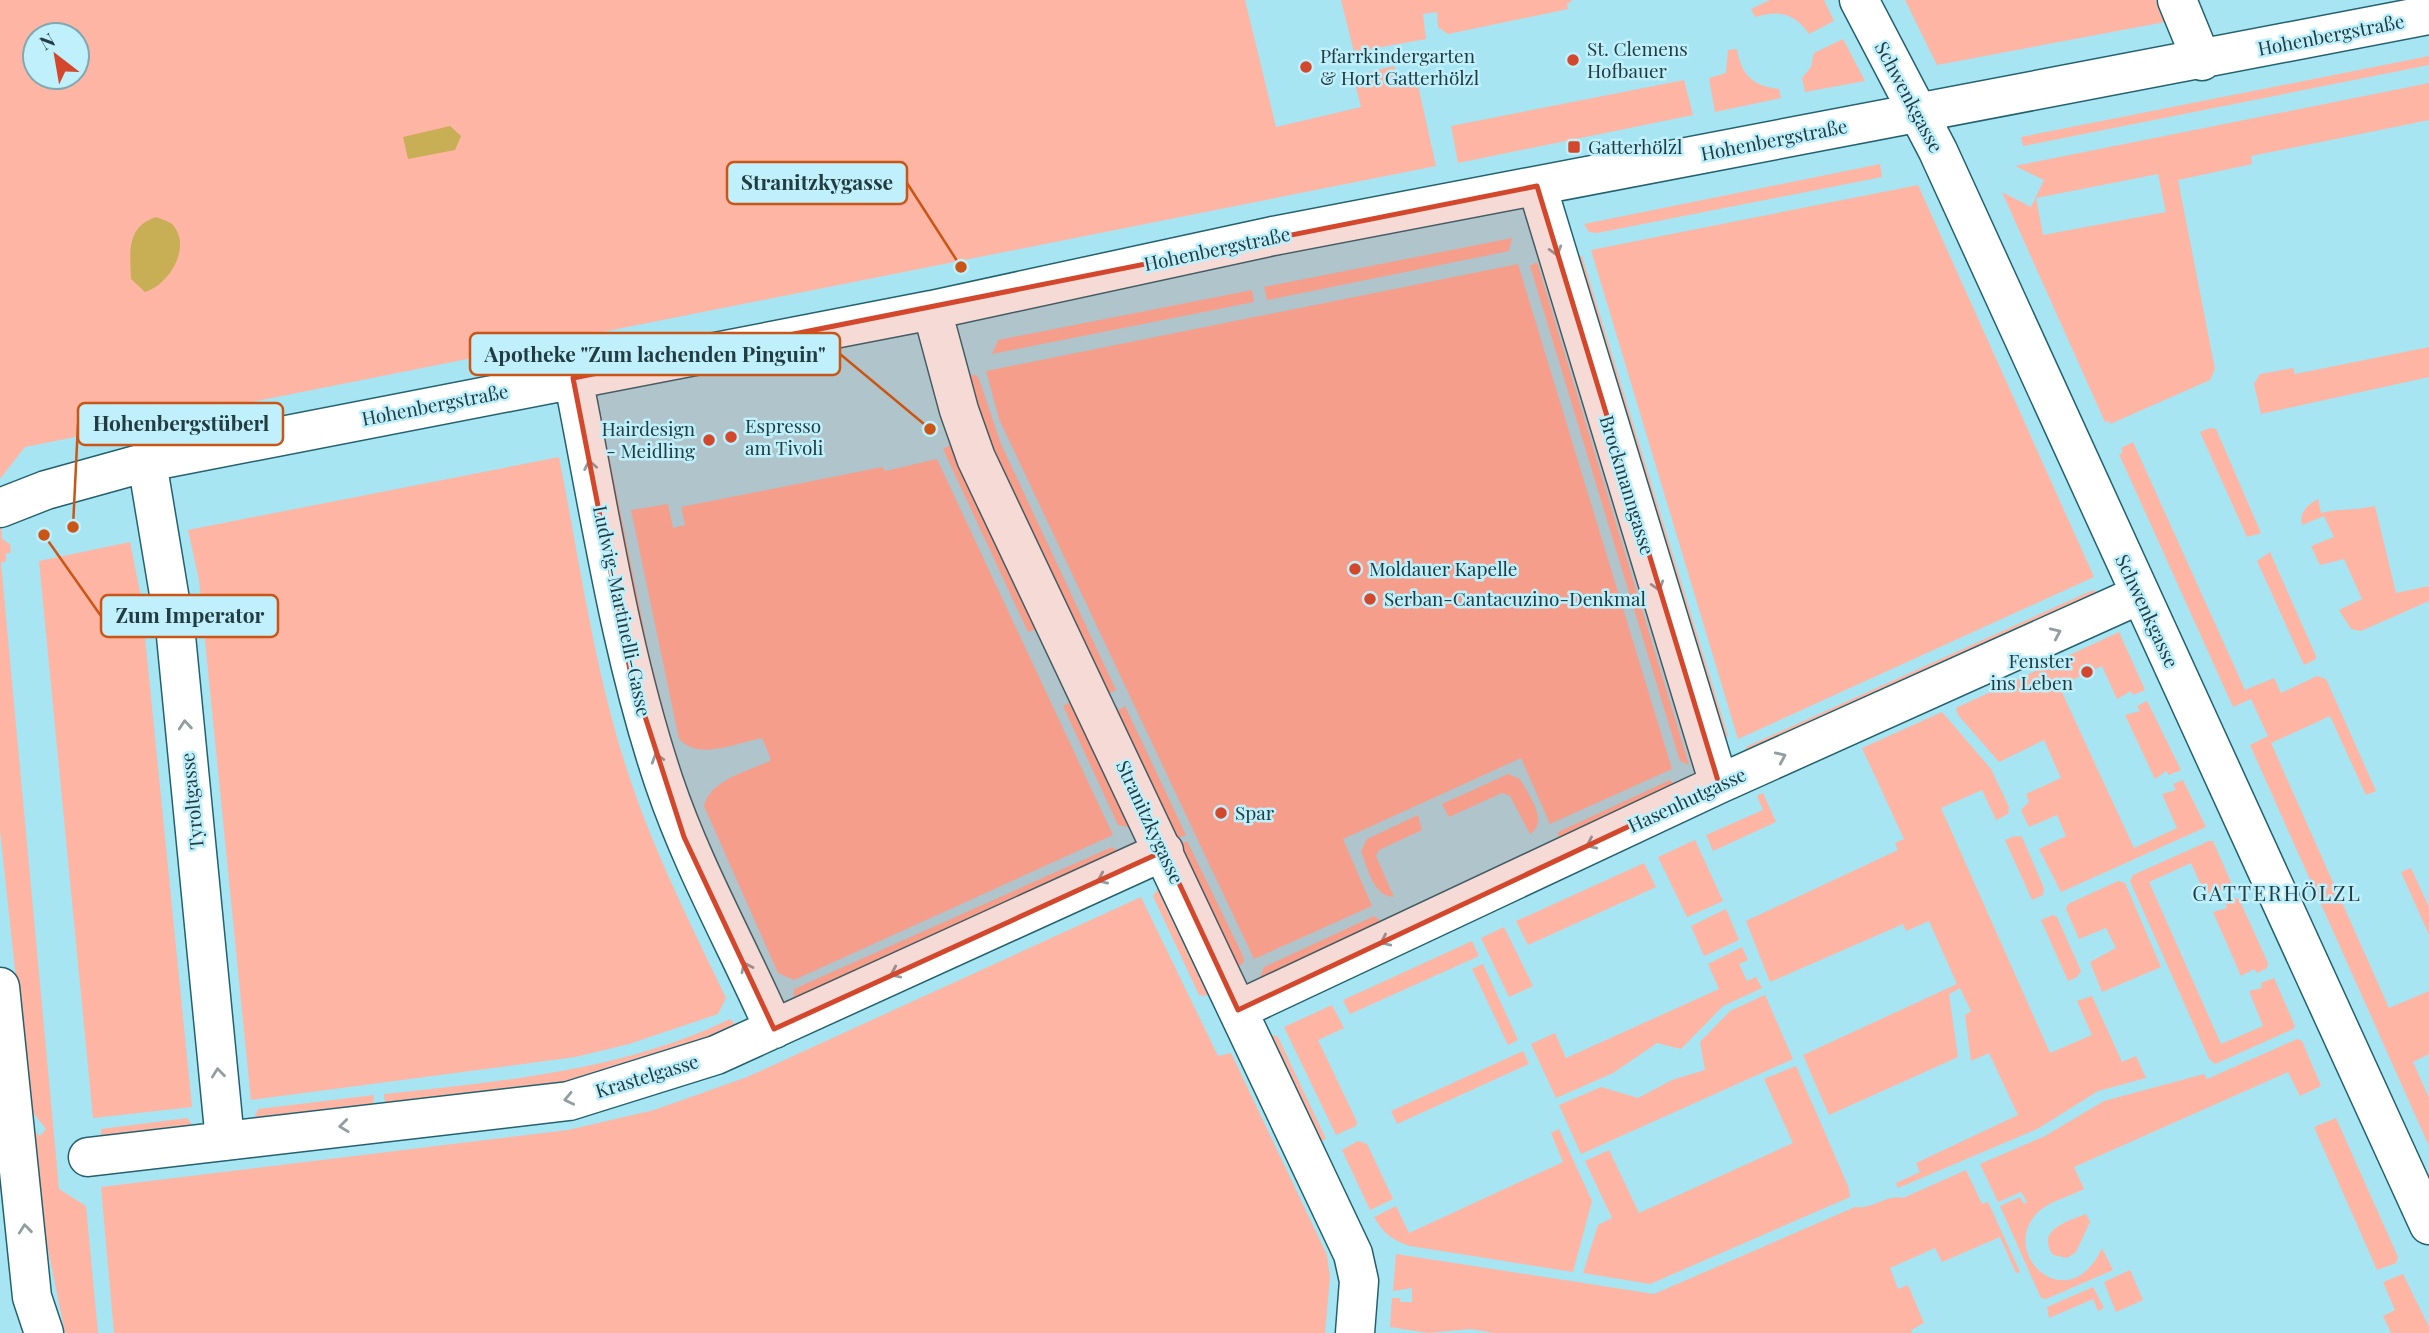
<svg xmlns="http://www.w3.org/2000/svg" width="2429" height="1333" font-family="'Playfair Display',serif">
<style>
.green{fill:#feb5a4;fill-rule:evenodd}
.water{fill:#c8ae55}
.lines{fill:none;stroke-linecap:round;stroke-linejoin:round}
.minor-casing{stroke:#23616e;stroke-width:41}
.major-casing{stroke:#23616e;stroke-width:41}
.minor{stroke:#fff;stroke-width:38}
.major{stroke:#fff;stroke-width:38}
.oneway{stroke:#909ea0}
.marked{fill:#d3482c;fill-opacity:0.2;stroke:#d3482c;stroke-width:5;stroke-linejoin:round}
.poi-dot{fill:#d3482c;stroke:#bff0fb;stroke-width:2.5}
.labels{text-anchor:middle;stroke-width:5;stroke-linejoin:round;paint-order:stroke}
.street-label{font-size:19px;fill:#223c41;stroke:#bff0fb}
.poi-label{font-size:19px;fill:#223c41;stroke:#bff0fb;text-anchor:start}
.neighbourhood-label{font-size:21px;letter-spacing:2px;fill:#223c41;stroke:#bff0fb}
.leader{fill:none;stroke:#ca5514;stroke-width:2.5}
.callout-dot{fill:#ca5514;stroke:#bff0fb;stroke-width:2.5}
.callout{fill:#bff0fb;stroke:#ca5514;stroke-width:2.5}
.callout-label{font-size:21px;text-anchor:middle;font-weight:bold;fill:#223c41}
</style>
<rect width="100%" height="100%" fill="#a7e5f3"/>
<path class="green" d="M0 0H1245L1276 127 1361 107 1353 76 1394 66 1397 76 1415 72 1436 166 25 447 0 479ZM35 35H77V77H35Z
M1341 0H1573L1567 4 1568 9 1448 34 1438 27 1437 12 1423 14 1426 39 1354 52Z
M1770 0H1824L1834 21 1809 34C1795 13 1779 10 1755 17L1751 9Z
M1905 0H2156L2165 22 1937 65Z
M1843 39 1865 81 1805 92 1802 78 1811 67 1814 53Z
M1737 49C1741 75 1753 86 1779 89L1781 98 1715 112 1709 78 1726 73 1728 50Z
M2429 56V65L2023 146 2021 137Z
M1684 80 1693 115 1458 163 1451 126Z
M2429 83V120L2251 156 2252 164 2178 180 2215 369 2210 380 2110 424 2109 421 2105 422 2002 192 2031 207 2044 180 2015 166ZM2158 174 2166 212 2043 235 2036 198Z
M1880 164 1882 177 1597 233 1589 232 1584 224Z
M1918 185 2094 577 1738 739 1591 250Z
M1512 238 1509 251 1267 300 1264 287Z
M1573 255 1582 256 1728 736 1722 744Z
M1537 262 1689 765 1680 761 1530 266Z
M1518 264 1672 769 1550 824 1521 758 1343 839 1372 906 1254 959 999 419 986 371Z
M1252 290 1254 302 992 354 998 340Z
M2429 347V377L2261 414 2254 384 2260 374 2293 368 2295 374Z
M968 375H976L979 379 1001 444 1116 690 1108 694 992 446Z
M2210 428 2216 429 2261 533 2247 537 2200 432Z
M2133 442 2245 690 2274 678 2281 693 2317 676 2326 679 2376 791 2366 795 2330 716 2271 743 2389 1008 2429 991V1054L2413 1062 2429 1098V1146L2250 745 2268 736 2251 699 2233 707 2119 454 2123 453 2121 448Z
M950 445 1037 629 1028 632 943 449Z
M600 446 608 450 649 653 680 773 674 775Z
M559 457C580 563 595 675 630 779 655 854 692 927 726 998L718 1014 629 1044 575 1057 251 1100 199 580 188 530Z
M937 459 1113 835 794 980 778 973 704 806C710 780 748 771 770 761V757L762 738C736 743 699 761 679 739L631 510 668 504 673 528 685 525 681 507 882 467 885 471Z
M2318 499 2321 513C2340 508 2354 511 2375 506L2396 593 2429 586V601L2361 631 2351 629 2339 610 2362 599 2344 559 2320 565 2311 546 2334 537 2324 516 2302 525C2299 513 2307 505 2318 499Z
M0 508 2 539 10 544 11 553H6V561L1 563 59 1189 86 1206 98 1333H65L36 1190 33 1130 40 1136 46 1129 34 1114 29 1099 0 830Z
M130 542 141 597 192 1107 93 1118 39 561Z
M2270 552 2316 656V659L2304 665 2257 561Z
M2093 590 2101 595 1744 757 1746 747Z
M2119 632 2145 690 2133 695 2131 691 2117 699 2102 666 2059 686 2134 848 2177 828 2162 794 2176 790 2173 784 2183 780 2206 827 2061 892 2039 849 2066 836 2057 815 2029 827 2021 810 2029 802 2026 794 2061 778 2044 740 1999 762 1958 715 1956 708Z
M2147 701 2181 770 2169 775 2166 771 2155 779 2125 715 2140 711 2137 706Z
M1070 702 1131 828 1118 825 1063 706Z
M1125 706 1186 835 1176 839 1117 711Z
M1942 712 1991 769 2009 807 2008 814 1996 820 1982 790 1941 808 2050 1053 2092 1035 2077 1001 2092 996 2122 1062 2136 1056 2146 1078 2098 1091 2039 1128 1898 1188 1896 1183 1920 1172 1916 1163 2018 1115 1989 1053 1971 1061 1965 1015 1971 1011 1960 988 1949 994 1958 1057 1829 1115 1803 1055 1957 984 1929 921 1906 931 1903 924 1770 982 1746 921 1898 850 1895 843 1904 839 1862 748Z
M1508 774 1520 779C1528 794 1550 822 1530 834L1510 796 1502 793 1449 817 1442 804Z
M1670 780 1678 788 1558 843V832Z
M1763 793 1776 822 1713 851 1706 835 1763 810 1757 796Z
M1418 815 1422 830 1379 850 1376 856 1394 897C1373 896 1368 869 1361 851L1367 839Z
M2015 836 2022 837 2044 888 2043 895 2032 900 2005 840Z
M1695 840 1723 901 1687 917 1658 857Z
M1187 841 1243 956 1244 962 1237 968 1180 844Z
M2209 841H2213L2233 887 2221 892 2219 888 2206 896 2191 863 2149 882 2221 1044 2263 1026 2249 991 2262 988 2261 983 2274 978 2295 1026 2293 1029 2215 1064 2209 1059 2130 881 2133 875Z
M1112 847 1121 853 793 1001 794 989Z
M1644 863 1656 887 1528 945 1516 921Z
M2411 868 2429 907V935L2401 872Z
M2118 881 2125 883 2161 967 2102 992 2090 962 2116 948 2106 928 2079 939 2066 909 2068 904Z
M1159 887 1210 996 1199 995 1153 896Z
M1141 897 1218 1056 1231 1053 1327 1255 1330 1277 1325 1333H114L101 1187 568 1130 654 1110 747 1077Z
M2234 898 2239 899 2268 963 2267 968 2257 973 2254 969 2241 976 2213 912 2227 908 2225 902Z
M1726 909 1739 940 1704 956 1691 926Z
M2053 915 2057 917 2081 971 2077 977 2068 981 2041 920Z
M1374 916 1382 922 1260 977 1264 967Z
M1504 927 1533 986 1509 997 1481 938Z
M1472 941 1479 956 1350 1014 1343 1000Z
M1742 947 1748 960 1739 964 1747 981 1756 977 1762 988 1723 1006 1681 1049 1657 1043 1613 1073 1556 1098 1531 1044 1555 1033 1566 1058 1719 989 1708 964Z
M1483 964 1518 1040 1508 1045 1472 969Z
M1765 995 1793 1059 1581 1154 1559 1105 1601 1087 1638 1098 1672 1080 1705 1070 1700 1042 1730 1011Z
M1332 1005 1344 1028 1318 1040 1357 1122 1356 1126 1336 1135 1284 1027Z
M730 1019 738 1027 642 1061 569 1081 385 1104 384 1094C499 1082 625 1070 730 1019Z
M1268 1033 1278 1037 1326 1139 1320 1142Z
M2297 1039 2302 1041 2321 1086 2300 1096 2288 1072 2074 1167 2084 1189C2070 1196 2051 1201 2039 1211 1995 1253 2069 1321 2102 1248L2113 1270 2046 1299 2041 1298 2000 1206 2020 1197 2024 1204 2027 1202 2021 1192 1998 1202 1980 1164 2045 1136 2104 1101 2204 1074 2207 1079Z
M1523 1051 1529 1064 1397 1124 1391 1111Z
M1796 1066 1848 1186 1850 1197 1650 1284 1583 1273 1598 1225 1612 1218 1585 1161 1609 1150 1639 1213 1793 1143 1764 1079Z
M374 1095 373 1106 253 1121 258 1109Z
M187 1118 194 1127 101 1138V1129Z
M2336 1118 2398 1257 2396 1263 2377 1270 2314 1127Z
M1559 1129 1592 1201 1573 1272 1410 1246C1392 1240 1383 1233 1374 1217L1396 1206 1409 1233 1563 1162 1551 1133Z
M1358 1141 1367 1144 1393 1199 1370 1210 1342 1150Z
M1966 1170 1982 1204 1988 1202 2020 1272 2016 1273 2000 1237 1942 1262 1935 1248 1890 1268 1898 1289 1908 1285 1924 1323 1911 1330 1912 1333H1494L1471 1329 1428 1333 1390 1327 1392 1298H1400V1302H1412V1288L1393 1291 1396 1254 1654 1294 1855 1207C1873 1210 1886 1194 1903 1198Z
M2086 1214 2090 1222 2076 1252 2067 1258 2053 1255C2035 1230 2068 1221 2086 1214Z
M2130 1270 2143 1300 2116 1312 2104 1282Z
M2403 1274 2429 1327V1333H2391L2383 1316 2395 1310 2383 1282Z
M2093 1287 2104 1308 2098 1311 2093 1299 2049 1318 2047 1307Z"/>
<path class="water" d="M450 126 461 136 455 150 408 159 403 137Z
M156 217C161 219 168 221 172 224 193 246 169 285 145 292L131 279C130 252 126 227 156 217Z"/>
<g class="lines">
<g class="minor-casing">
<path id="minor" d="M1859 0 1938 151 2429 1225
M2177 0 2202 61
M1537 186 1719 784
M932 310 959 410 976 458 1353 1254 1359 1281 1355 1333
M573 378C600 513 620 651 664 782 693 868 738 947 774 1029
M147 462 176 636 225 1141
M0 508 46 490 147 462 932 310 1273 236 2429 15
M1238 1010 1719 784 2139 595
M88 1157 569 1101 716 1055 1164 851"/>
</g>
<g class="major-casing">
<path id="major" d="M0 987 32 1297 44 1333"/>
</g>
<use href="#minor" class="minor"/>
<use href="#major" class="major"/>
</g>
<defs><path id="oneway-chevron" d="M-2-3.5L2.5 0L-2 3.5" fill="none" stroke-width="1.6" stroke-linecap="round" stroke-linejoin="round" transform="scale(1.75)"/></defs>
<g class="oneway">
<use href="#oneway-chevron" transform="translate(1556 251) rotate(73)"/>
<use href="#oneway-chevron" transform="translate(590 465) rotate(-101)"/>
<use href="#oneway-chevron" transform="translate(1658 586) rotate(73)"/>
<use href="#oneway-chevron" transform="translate(2056 633) rotate(-24)"/>
<use href="#oneway-chevron" transform="translate(185 725) rotate(-95)"/>
<use href="#oneway-chevron" transform="translate(1781 757) rotate(-24)"/>
<use href="#oneway-chevron" transform="translate(657 758) rotate(-107)"/>
<use href="#oneway-chevron" transform="translate(1591 844) rotate(155)"/>
<use href="#oneway-chevron" transform="translate(1102 879) rotate(156)"/>
<use href="#oneway-chevron" transform="translate(1385 941) rotate(155)"/>
<use href="#oneway-chevron" transform="translate(746 967) rotate(-115)"/>
<use href="#oneway-chevron" transform="translate(895 973) rotate(156)"/>
<use href="#oneway-chevron" transform="translate(218 1073) rotate(-96)"/>
<use href="#oneway-chevron" transform="translate(569 1099) rotate(168)"/>
<use href="#oneway-chevron" transform="translate(344 1126) rotate(173)"/>
<use href="#oneway-chevron" transform="translate(25 1229) rotate(-96)"/>
</g>
<path class="marked" d="M1537 186 1719 784 1238 1010 1164 851 774 1029 684 837 630 670 573 378Z"/>
<g class="poi-dot">
<circle cx="1573" cy="60" r="7"/>
<circle cx="1306" cy="67" r="7"/>
<rect x="1567" y="140" width="14" height="14" rx="3.5"/>
<circle cx="731" cy="437" r="7"/>
<circle cx="709" cy="440" r="7"/>
<circle cx="1355" cy="569" r="7"/>
<circle cx="1370" cy="599" r="7"/>
<circle cx="2087" cy="672" r="7"/>
<circle cx="1221" cy="813" r="7"/>
</g>
<g class="labels">
<g class="street-label">
<text transform="translate(2331 35) rotate(-11)" y="7">Hohenbergstraße</text>
<text transform="translate(1909 97) rotate(62)" y="7">Schwenkgasse</text>
<text transform="translate(1774 140) rotate(-11)" y="7">Hohenbergstraße</text>
<text transform="translate(1217 249) rotate(-12)" y="7">Hohenbergstraße</text>
<text transform="translate(435 405) rotate(-11)" y="7">Hohenbergstraße</text>
<text transform="translate(1627 485) rotate(73)" y="7">Brockmanngasse</text>
<text transform="translate(622 611) rotate(78)" y="7">Ludwig-Martinelli-Gasse</text>
<text transform="translate(2147 611) rotate(65)" y="7">Schwenkgasse</text>
<text transform="translate(1687 800) rotate(-25)" y="7">Hasenhutgasse</text>
<text transform="translate(192 801) rotate(-96)" y="7">Tyroltgasse</text>
<text transform="translate(1150 822) rotate(65)" y="7">Stranitzkygasse</text>
<text transform="translate(647 1076) rotate(-17)" y="7">Krastelgasse</text>
</g>
<g class="poi-label">
<text x="1587" y="56">St. Clemens<tspan x="1587" dy="22">Hofbauer</tspan></text>
<text x="1320" y="63">Pfarrkindergarten<tspan x="1320" dy="22">&amp; Hort Gatterhölzl</tspan></text>
<text x="1588" y="154">Gatterhölzl</text>
<text x="745" y="433">Espresso<tspan x="745" dy="22">am Tivoli</tspan></text>
<text x="695" y="436" text-anchor="end">Hairdesign<tspan x="695" dy="22">- Meidling</tspan></text>
<text x="1369" y="576">Moldauer Kapelle</text>
<text x="1384" y="606">Serban-Cantacuzino-Denkmal</text>
<text x="2073" y="668" text-anchor="end">Fenster<tspan x="2073" dy="22">ins Leben</tspan></text>
<text x="1235" y="820">Spar</text>
</g>
<g class="neighbourhood-label">
<text x="2277" y="901">GATTERHÖLZL</text>
</g>
</g>
<path class="leader" d="M961 267L907 183M930 429L840 354M73 527L78 424M44 535L101 616"/>
<g class="callout-dot">
<circle cx="961" cy="267" r="7"/>
<circle cx="930" cy="429" r="7"/>
<circle cx="73" cy="527" r="7"/>
<circle cx="44" cy="535" r="7"/>
</g>
<g class="callout">
<rect x="727" y="162" width="180" height="42" rx="7"/>
<rect x="470" y="333" width="370" height="42" rx="7"/>
<rect x="78" y="403" width="205" height="42" rx="7"/>
<rect x="101" y="595" width="177" height="42" rx="7"/>
</g>
<g class="callout-label">
<text x="817" y="190">Stranitzkygasse</text>
<text x="655" y="362">Apotheke "Zum lachenden Pinguin"</text>
<text x="181" y="431">Hohenbergstüberl</text>
<text x="190" y="623">Zum Imperator</text>
</g>
<g transform="translate(56 56) rotate(329)"><circle r="33" fill="#bff0fb" stroke="#80a8b1" stroke-width="2"/>
<path d="M0-5L12 26L0 18L-12 26Z" fill="#d3482c"/>
<text y="-10" font-size="19" font-weight="bold" text-anchor="middle" fill="#223c41">N</text>
</g>
</svg>
